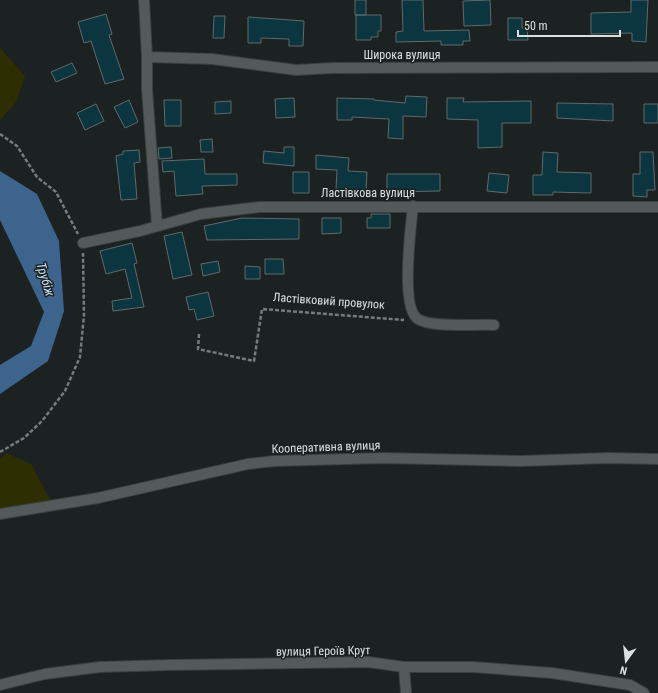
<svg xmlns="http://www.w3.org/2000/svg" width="658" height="693" font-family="'Roboto Condensed',sans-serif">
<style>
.green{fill:#2d2f03}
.water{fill:#3d648d}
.building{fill:#0b353f;stroke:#61696b}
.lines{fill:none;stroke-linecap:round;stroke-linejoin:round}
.minor-casing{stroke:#393f3d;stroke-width:12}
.path{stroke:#777c7b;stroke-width:2.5;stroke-dasharray:4 2;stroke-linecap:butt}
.minor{stroke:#535a59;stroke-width:10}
.labels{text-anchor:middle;stroke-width:3;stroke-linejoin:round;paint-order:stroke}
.street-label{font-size:12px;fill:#dbe0df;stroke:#1c2221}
.water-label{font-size:13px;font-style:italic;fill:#c7dff9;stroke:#1c2221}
</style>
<rect width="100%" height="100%" fill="#1c2221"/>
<path class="green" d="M0 48 25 76 16 102 0 120Z
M7 453 32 465 53 506 0 515V458Z"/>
<path class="water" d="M0 171 37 194 59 241 64 311 48 361 0 394V365L31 346 44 312 0 220Z"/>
<path class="building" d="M355 0H366V15H355Z
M402 0H423L424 31 469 30 470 41H463V45H441V41L396 42V32L403 31Z
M490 0 491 25 464 26 463 1Z
M631 0H648L646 42 632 41V33L591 34V13L631 12Z
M106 14 112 34 109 35 124 79 105 84 91 41 84 43 78 22Z
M356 15H381V31H378V37H371V40H356Z
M214 16H225L224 38H213Z
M248 17 304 21 303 46H289V39L261 38V43H248Z
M508 18H522V28H527L528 40H508Z
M72 63 77 73 56 82 51 72Z
M406 96 427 97 426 117 403 116V139L388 138 389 119 352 117V120H337V98L374 99V100L405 103Z
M294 98 295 117 276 118 275 99Z
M447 98H464L463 102 531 101V123H502V147L478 148V120L447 119Z
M129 100 138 122 125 128 114 107Z
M164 100H181V126H165Z
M231 101V113L215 114V102Z
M557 103 613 104V121L557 118Z
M96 104 104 121 85 130 77 113Z
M644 104H658V123H644Z
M212 139 213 152H201L200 140Z
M171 147 172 158 159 159 158 148Z
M284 147H294V166L263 163 264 151 284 153Z
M139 150 140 162 134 163 137 199 121 200 116 156 123 154V151Z
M543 152 558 153 557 172 591 173V193L553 192V195H533V175H542Z
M640 152H653L655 190H647V197L633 196V174H640Z
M316 155 349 158 348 171 367 172 366 191 336 190 337 170 316 169Z
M204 159 205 174H237V185L202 186 203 194 176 196 174 171 163 172 162 161Z
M293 172H309V193H293Z
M489 173 509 175 507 193 487 191Z
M387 174H440V191L387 192Z
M371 214H390V228H367V218H371Z
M242 218 299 219V239L207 240 204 226Z
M322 218H341V233L322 234Z
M182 232 192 275 173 279 164 236Z
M132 243 137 263 134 264 144 307 113 311 112 301 132 298 125 269 106 274 100 251Z
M265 259H283L284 274H265Z
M218 261 220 272 203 276 201 264Z
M245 266 260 267V279H245Z
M208 292 214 316 197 320 194 309 189 310 186 297Z"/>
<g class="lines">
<g class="minor-casing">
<path id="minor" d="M144 0 147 57V89L157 226
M147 57 212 59 296 70 332 68 658 67
M413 206C411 226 400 308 418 319 431 328 477 324 494 325
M83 243 140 231 201 214 259 207H658
M0 514 98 498 248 464 275 461 383 458 521 461 608 458 658 459
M404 667 406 693
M0 685 45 674 100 667 170 665 368 662 404 667H473L552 673 630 685 644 693"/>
</g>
<path class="path" d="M0 134 17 146 37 177 56 192 78 234
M199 334 198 349 254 361 262 309 404 320
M0 452 24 438 42 421 65 391 80 357 84 315 83 253"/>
<use href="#minor" class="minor"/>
</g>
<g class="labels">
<g class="street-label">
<text x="402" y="59">Широка вулиця</text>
<text x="368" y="197">Ластівкова вулиця</text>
<text transform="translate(329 301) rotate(4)" y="4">Ластівковий провулок</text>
<text transform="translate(326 447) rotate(-2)" y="4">Кооперативна вулиця</text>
<text transform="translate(323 651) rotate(-1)" y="4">вулиця Героїв Крут</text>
</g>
<g class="water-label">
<text transform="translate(46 279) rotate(73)" y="5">Трубіж</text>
</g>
</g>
<g transform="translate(626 661) rotate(195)" stroke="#1c2221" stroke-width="3" paint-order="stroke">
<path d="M0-3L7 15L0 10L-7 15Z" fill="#dbe0df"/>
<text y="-6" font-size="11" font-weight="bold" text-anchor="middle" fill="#dbe0df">N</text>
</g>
<path d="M518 30v6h102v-6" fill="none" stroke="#dbe0df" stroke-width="2"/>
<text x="524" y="30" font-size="12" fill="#dbe0df" stroke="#1c2221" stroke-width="3" paint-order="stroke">50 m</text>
</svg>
